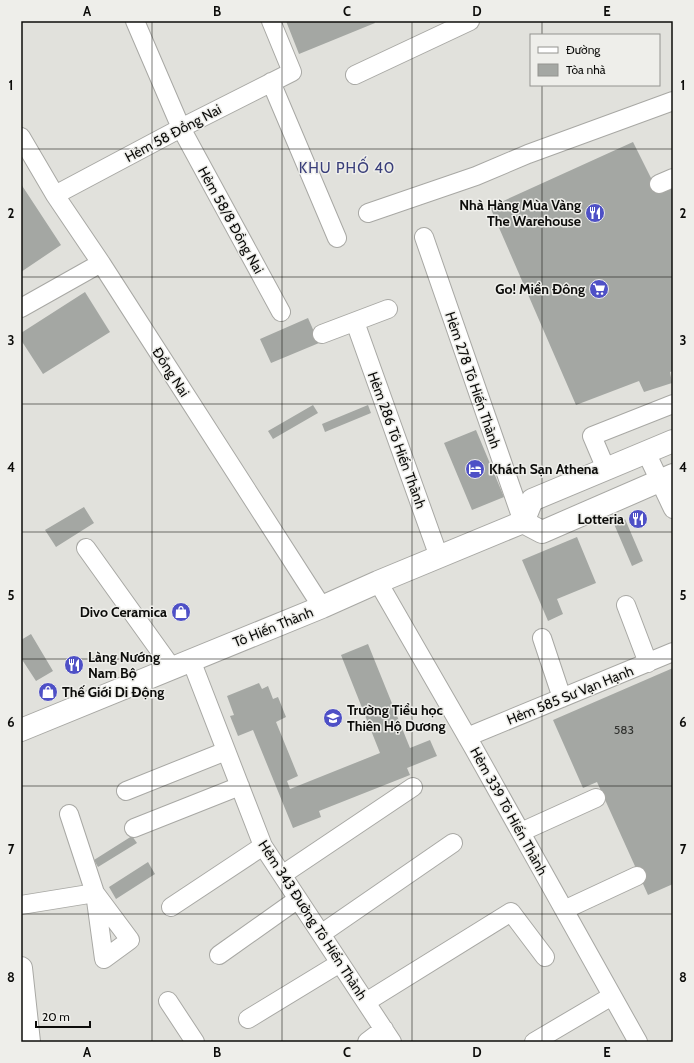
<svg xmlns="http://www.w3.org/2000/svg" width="694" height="1063" font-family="Cabin,sans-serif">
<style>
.building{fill:#a4a7a3}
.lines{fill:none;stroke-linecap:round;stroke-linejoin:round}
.minor-casing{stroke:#a8a8a4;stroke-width:20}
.major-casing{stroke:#a8a8a4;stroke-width:24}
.minor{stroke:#fff;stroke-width:18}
.major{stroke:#fff;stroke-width:22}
.grid{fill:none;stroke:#0c0c0a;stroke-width:1;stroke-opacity:0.55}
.labels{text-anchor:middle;stroke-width:3;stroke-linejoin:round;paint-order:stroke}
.number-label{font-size:12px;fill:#323330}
.street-label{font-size:14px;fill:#0c0c0a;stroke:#eeeeea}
.poi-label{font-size:14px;font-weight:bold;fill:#0c0c0a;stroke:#eeeeea;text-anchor:end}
.neighbourhood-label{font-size:15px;letter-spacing:1px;fill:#393e7a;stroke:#eeeeea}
.neatline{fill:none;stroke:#0c0c0a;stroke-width:1.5}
.grid-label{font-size:13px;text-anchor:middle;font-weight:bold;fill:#0c0c0a}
</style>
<rect width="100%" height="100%" fill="#e1e1dc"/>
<path class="building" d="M286 21H374L375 23 299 54Z
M633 142 657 190 673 183V371L670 372 672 383 644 392 639 381 576 405 490 207Z
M21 184 61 245 21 272Z
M85 292 110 332 43 374 21 340V333Z
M308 318 319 343 271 363 260 339Z
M313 405 318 413 273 439 268 431Z
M368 405 371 413 325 432 322 424Z
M476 430 504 497 472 510 444 443Z
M84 507 94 523 56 547 45 530Z
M625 519 643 561 632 566 614 524Z
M577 537 596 583 557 599 563 614 548 621 522 560Z
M31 634 53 671 36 681 21 658V640Z
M368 644 410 748 430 740 437 756 407 768 410 775 319 811 321 817 293 828 253 730 238 736 230 716 234 715 227 696 259 683 262 689 268 686 273 699 278 697 286 717 276 722 298 776 287 781 290 789 380 753 341 655Z
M673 668V884L648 895 597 782 583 788 553 720Z
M132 836 137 843 98 867 94 860Z
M148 862 155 874 116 899 109 887Z"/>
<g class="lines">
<g class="minor-casing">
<path id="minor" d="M135 21 181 128 281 312
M355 75 470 21
M271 82 337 238
M21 137 55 195 101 263 322 607
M659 184 673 178
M55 195 181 128 292 72 271 21
M368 213 476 176 528 154 673 101
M424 237 523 522
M21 308 101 263
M355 322 439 557
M322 334 388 309
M646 452 673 509
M606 469 592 436 673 404
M86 548 172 668
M378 582 473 747 638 1042
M626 605 648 663
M542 638 562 698
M191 660 263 846 392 1042
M467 737 673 652
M126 791 226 751
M134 828 240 786
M521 832 596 798
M282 875 413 787
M21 905 95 893 104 959 130 940 95 893 69 814
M171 907 263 846
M564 910 637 876
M321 934 453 843
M219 955 298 899
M168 1001 195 1042
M366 1002 511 912 545 957
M248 1019 340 963
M367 1042 384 1029
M534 1042 612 996"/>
</g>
<g class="major-casing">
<path id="major" d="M523 522 542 532 673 475
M21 730 322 607 378 582 523 522 532 500 673 441
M21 968 29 1042"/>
</g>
<use href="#minor" class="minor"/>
<use href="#major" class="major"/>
</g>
<path class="grid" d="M152 21V1042M282 21V1042M412 21V1042M542 21V35M542 85V1042M21 149H673M21 277H673M21 404H673M21 532H673M21 659H673M21 786H673M21 914H673"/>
<defs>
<g id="restaurant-disc" transform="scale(1)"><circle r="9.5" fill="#4e50c6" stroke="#eeeeea"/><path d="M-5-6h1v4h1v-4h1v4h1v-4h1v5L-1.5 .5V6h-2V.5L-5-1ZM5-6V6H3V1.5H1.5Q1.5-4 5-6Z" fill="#fff"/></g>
<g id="supermarket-disc" transform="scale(1)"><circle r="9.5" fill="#4e50c6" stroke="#eeeeea"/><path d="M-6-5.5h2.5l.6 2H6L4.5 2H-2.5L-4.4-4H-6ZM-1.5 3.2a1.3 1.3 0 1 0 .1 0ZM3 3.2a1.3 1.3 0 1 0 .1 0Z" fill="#fff"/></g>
<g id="hotel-disc" transform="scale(1)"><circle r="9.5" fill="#4e50c6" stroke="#eeeeea"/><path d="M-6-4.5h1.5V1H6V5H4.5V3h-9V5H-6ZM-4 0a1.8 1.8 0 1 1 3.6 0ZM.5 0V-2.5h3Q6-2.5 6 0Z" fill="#fff"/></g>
<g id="shop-disc" transform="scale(1)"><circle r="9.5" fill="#4e50c6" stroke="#eeeeea"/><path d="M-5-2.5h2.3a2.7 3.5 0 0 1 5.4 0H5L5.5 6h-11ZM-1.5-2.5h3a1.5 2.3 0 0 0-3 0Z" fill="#fff"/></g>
<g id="school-disc" transform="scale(1)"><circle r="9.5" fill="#4e50c6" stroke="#eeeeea"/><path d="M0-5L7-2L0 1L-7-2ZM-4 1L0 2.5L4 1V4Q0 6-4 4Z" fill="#fff"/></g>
</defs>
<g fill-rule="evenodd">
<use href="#restaurant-disc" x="595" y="213"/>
<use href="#supermarket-disc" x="599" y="289"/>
<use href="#hotel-disc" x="475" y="469"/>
<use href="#restaurant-disc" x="638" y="519"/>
<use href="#shop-disc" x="181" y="612"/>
<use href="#restaurant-disc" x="74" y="665"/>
<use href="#shop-disc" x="48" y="692"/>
<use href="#school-disc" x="333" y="718"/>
</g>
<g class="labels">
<g class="number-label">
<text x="624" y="734">583</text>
</g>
<g class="street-label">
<text transform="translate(173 133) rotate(-28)" y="5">Hẻm 58 Đồng Nai</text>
<text transform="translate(231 220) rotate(61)" y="5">Hẻm 58/8 Đồng Nai</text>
<text transform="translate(171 372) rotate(57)" y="5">Đồng Nai</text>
<text transform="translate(473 380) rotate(71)" y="5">Hẻm 278 Tô Hiến Thành</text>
<text transform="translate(397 440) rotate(70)" y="5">Hẻm 286 Tô Hiến Thành</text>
<text transform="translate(273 627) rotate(-22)" y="5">Tô Hiến Thành</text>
<text transform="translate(570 695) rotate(-22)" y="5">Hẻm 585 Sư Vạn Hạnh</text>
<text transform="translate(509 811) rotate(61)" y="5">Hẻm 339 Tô Hiến Thành</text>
<text transform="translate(313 920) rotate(57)" y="5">Hẻm 343 Đường Tô Hiến Thành</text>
</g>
<g class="poi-label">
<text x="581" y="210">Nhà Hàng Mùa Vàng<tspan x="581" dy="16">The Warehouse</tspan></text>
<text x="585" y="294">Go! Miền Đông</text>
<text x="489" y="474" text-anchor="start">Khách Sạn Athena</text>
<text x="624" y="524">Lotteria</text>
<text x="167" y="617">Divo Ceramica</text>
<text x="88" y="662" text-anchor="start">Làng Nướng<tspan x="88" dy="16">Nam Bộ</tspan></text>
<text x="62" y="697" text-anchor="start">Thế Giới Di Động</text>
<text x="347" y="715" text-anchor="start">Trường Tiểu học<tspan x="347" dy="16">Thiên Hộ Dương</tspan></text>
</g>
<g class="neighbourhood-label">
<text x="347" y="173">KHU PHỐ 40</text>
</g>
</g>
<rect width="694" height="1063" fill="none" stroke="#eeeeea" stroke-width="44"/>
<rect x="530" y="34" width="130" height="52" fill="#eeeeea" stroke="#949490"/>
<rect x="538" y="47" width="20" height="6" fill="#ffffff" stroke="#949490"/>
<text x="566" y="54" font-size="12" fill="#0c0c0a">Đường</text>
<rect x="538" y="64" width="20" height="12" fill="#a4a7a3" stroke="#949490"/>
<text x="566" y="74" font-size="12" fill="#0c0c0a">Tòa nhà</text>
<path d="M36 1021v6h54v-6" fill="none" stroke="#0c0c0a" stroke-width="2"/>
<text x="42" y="1021" font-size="12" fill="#0c0c0a" stroke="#eeeeea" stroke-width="3" paint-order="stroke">20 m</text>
<rect x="22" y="22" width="650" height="1019" class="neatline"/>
<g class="grid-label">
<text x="87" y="16">A</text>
<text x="217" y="16">B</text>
<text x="347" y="16">C</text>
<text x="477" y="16">D</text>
<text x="607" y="16">E</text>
<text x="11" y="90">1</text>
<text x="683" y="90">1</text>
<text x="11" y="218">2</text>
<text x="683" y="218">2</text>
<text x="11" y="345">3</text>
<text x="683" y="345">3</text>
<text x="11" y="472">4</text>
<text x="683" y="472">4</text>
<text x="11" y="600">5</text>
<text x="683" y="600">5</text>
<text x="11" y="727">6</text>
<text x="683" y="727">6</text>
<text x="11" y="854">7</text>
<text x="683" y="854">7</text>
<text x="11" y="982">8</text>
<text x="683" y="982">8</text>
<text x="87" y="1057">A</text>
<text x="217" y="1057">B</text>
<text x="347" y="1057">C</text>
<text x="477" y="1057">D</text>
<text x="607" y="1057">E</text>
</g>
</svg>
